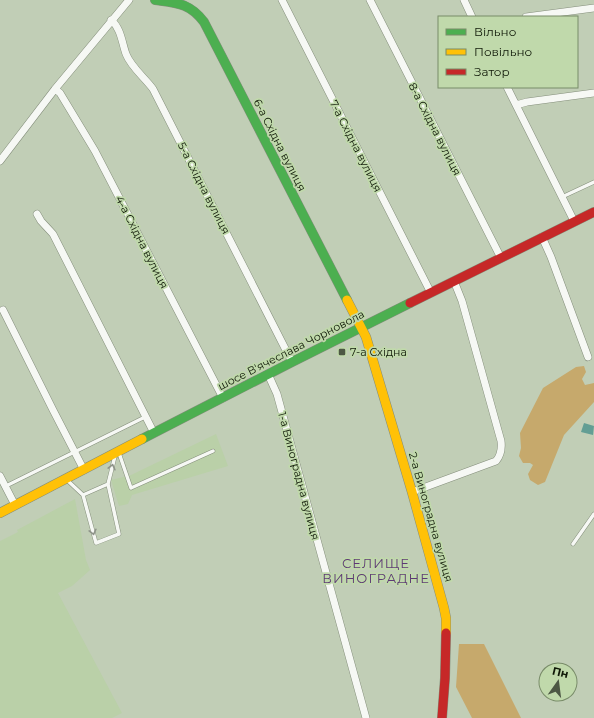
<svg xmlns="http://www.w3.org/2000/svg" width="594" height="718" font-family="Montserrat,sans-serif">
<style>
.built{fill:#bad0a8}
.forest{fill:#c6a96c}
.water{fill:#639e94}
.lines{fill:none;stroke-linecap:round;stroke-linejoin:round}
.lane-casing{stroke:#848e7b;stroke-width:4.5}
.street-casing{stroke:#848e7b;stroke-width:8}
.fast-casing{stroke:#848e7b;stroke-width:10}
.slow-casing{stroke:#848e7b;stroke-width:10}
.jam-casing{stroke:#848e7b;stroke-width:10}
.lane{stroke:#f6f8f4;stroke-width:3.5}
.street{stroke:#f6f8f4;stroke-width:7}
.fast{stroke:#4caf50;stroke-width:9}
.slow{stroke:#ffc107;stroke-width:9}
.jam{stroke:#c62828;stroke-width:9}
.oneway{stroke:#8e9389}
.poi-dot{fill:#4d5844;stroke:#c0d9ab;stroke-width:1.5}
.labels{text-anchor:middle;stroke-width:3.5;stroke-linejoin:round;paint-order:stroke}
.street-label{font-size:11px;fill:#0f1807;stroke:#c0d9ab}
.poi-label{font-size:11px;fill:#0f1807;stroke:#c0d9ab;text-anchor:start}
.quarter-label{font-size:13px;letter-spacing:1px;fill:#5d3a74;stroke:#c0d9ab}
</style>
<rect width="100%" height="100%" fill="#c1ceb6"/>
<path class="built" d="M216 434 228 466 132 495 128 504 119 506 111 480 131 475Z
M75 499 86 560 90 570 72 586 58 593 122 713 112 718H0V541L18 532 17 530Z"/>
<path class="forest" d="M584 366 586 372 582 379 585 385 594 383V402L564 435 545 482 538 485 530 480 528 474 533 465 530 463H523L519 456 521 448 520 433 543 388 576 367Z
M459 644H484L521 718H472L456 687Z"/>
<path class="water" d="M584 423 594 426 593 435 581 432Z"/>
<g class="lines">
<g class="lane-casing">
<path id="lane" d="M562 197 594 182
M119 453 131 488 213 451
M67 480 83 495 108 484 115 456
M6 486 145 417
M83 495 96 543 119 534 108 484
M573 544 594 514"/>
</g>
<g class="street-casing">
<path id="street" d="M282 0 431 293
M370 0 501 258
M464 0 472 17
M526 17 594 8
M111 20C121 28 122 43 126 54 131 67 145 78 153 89L292 362
M507 87 574 221
M55 89 60 93 95 151 223 398
M516 105 527 102 594 93
M0 161 55 89 129 0
M37 214 41 221 53 234 154 433
M542 237 551 257 588 357
M3 310 53 410 84 470
M268 374 277 394 366 718
M0 476 15 505
M412 492 496 461C501 455 502 449 501 441L462 301 454 281"/>
</g>
<g class="fast-casing">
<path id="fast" d="M155 0C177 3 190 3 204 22L347 300
M142 439 292 362 410 303"/>
</g>
<g class="slow-casing">
<path id="slow" d="M347 300 366 337 412 492 444 608 446 618V633
M0 513 142 439"/>
</g>
<g class="jam-casing">
<path id="jam" d="M410 303 594 212
M442 718 445 678 446 633"/>
</g>
<use href="#lane" class="lane"/>
<use href="#street" class="street"/>
<use href="#fast" class="fast"/>
<use href="#slow" class="slow"/>
<use href="#jam" class="jam"/>
</g>
<defs><path id="oneway-chevron" d="M-2-3.5L2.5 0L-2 3.5" fill="none" stroke-width="1.6" stroke-linecap="round" stroke-linejoin="round"/></defs>
<g class="oneway">
<use href="#oneway-chevron" transform="translate(112 467) rotate(-76)"/>
<use href="#oneway-chevron" transform="translate(93 532) rotate(76)"/>
</g>
<rect class="poi-dot" x="338" y="348" width="8" height="8" rx="2"/>
<g class="labels">
<g class="street-label">
<text transform="translate(435 129) rotate(63)" y="4">8-а Східна вулиця</text>
<text transform="translate(280 145) rotate(63)" y="4">6-а Східна вулиця</text>
<text transform="translate(356 146) rotate(63)" y="4">7-а Східна вулиця</text>
<text transform="translate(204 188) rotate(63)" y="4">5-а Східна вулиця</text>
<text transform="translate(142 242) rotate(63)" y="4">4-а Східна вулиця</text>
<text transform="translate(291 350) rotate(-27)" y="4">шосе В'ячеслава Чорновола</text>
<text transform="translate(299 476) rotate(75)" y="4">1-а Виноградна вулиця</text>
<text transform="translate(431 517) rotate(74)" y="4">2-а Виноградна вулиця</text>
</g>
<g class="poi-label">
<text x="350" y="356">7-а Східна</text>
</g>
<g class="quarter-label">
<text x="376" y="568">СЕЛИЩЕ<tspan x="376" dy="15">ВИНОГРАДНЕ</tspan></text>
</g>
</g>
<rect x="438" y="16" width="140" height="72" fill="#c0d9ab" stroke="#798c69"/>
<rect x="446" y="29" width="20" height="6" fill="#4caf50" stroke="#798c69"/>
<text x="474" y="36" font-size="12" fill="#0f1807">Вільно</text>
<rect x="446" y="49" width="20" height="6" fill="#ffc107" stroke="#798c69"/>
<text x="474" y="56" font-size="12" fill="#0f1807">Повільно</text>
<rect x="446" y="69" width="20" height="6" fill="#c62828" stroke="#798c69"/>
<text x="474" y="76" font-size="12" fill="#0f1807">Затор</text>
<g transform="translate(558 682) rotate(14)"><circle r="19" fill="#c0d9ab" stroke="#798c69"/>
<path d="M0-3L7 15L0 10L-7 15Z" fill="#4d5844"/>
<text y="-6" font-size="11" font-weight="bold" text-anchor="middle" fill="#0f1807">Пн</text>
</g>
</svg>
